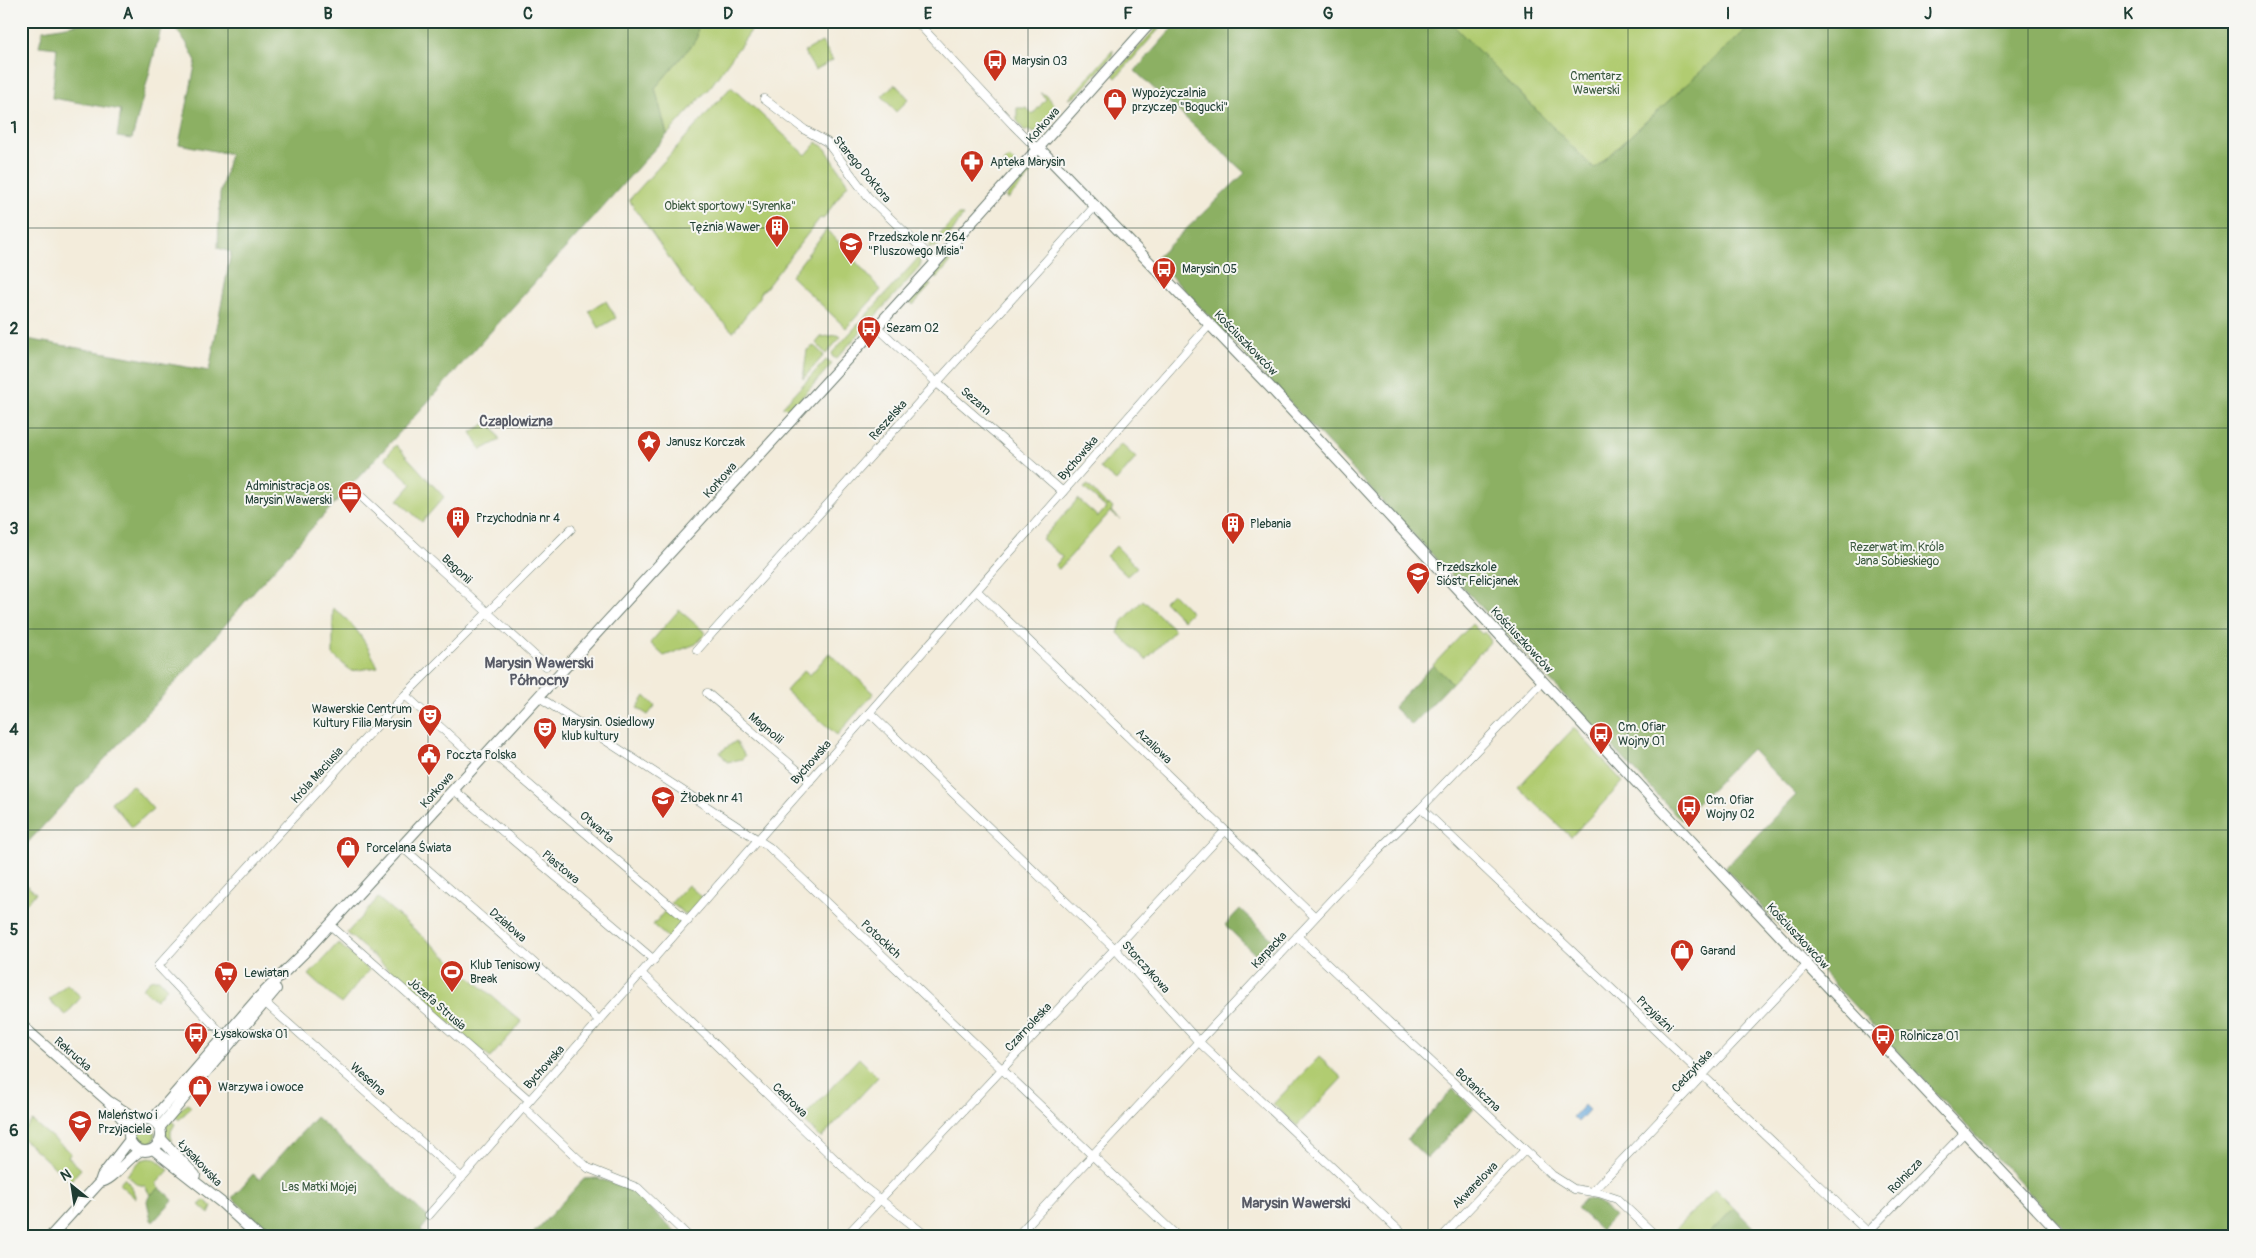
<svg xmlns="http://www.w3.org/2000/svg" width="2256" height="1258" font-family="Pangolin,sans-serif">
<style>
.green{fill:#b1cc71;stroke:#688452}
.forest{fill:#8cb063;stroke:#56764c}
.water{fill:#67a7da;stroke:#437287}
.lines{fill:none;stroke-linecap:round;stroke-linejoin:round}
.street-casing{stroke:#697a6e;stroke-width:9}
.secondary-casing{stroke:#697a6e;stroke-width:12}
.street{stroke:#fff;stroke-width:8}
.secondary{stroke:#fff;stroke-width:10}
.grid{fill:none;stroke:#1f3d34;stroke-width:1;stroke-opacity:0.55}
.labels{text-anchor:middle;stroke-width:4;stroke-linejoin:round;paint-order:stroke}
.poi-label{font-size:12px;fill:#1f3d34;stroke:#f6f6f2;text-anchor:start}
.park-label{font-size:12px;fill:#3c5a40;stroke:#f6f6f2}
.street-label{font-size:12px;fill:#1f3d34;stroke:#f6f6f2}
.neighbourhood-label{font-size:14px;font-weight:bold;fill:#585b66;stroke:#f6f6f2}
.quarter-label{font-size:15px;font-weight:bold;fill:#585b66;stroke:#f6f6f2}
.neatline{fill:none;stroke:#1f3d34;stroke-width:2}
.grid-label{font-size:16px;text-anchor:middle;font-weight:bold;fill:#1f3d34}
</style>
<rect width="100%" height="100%" fill="#f6f6f2"/>
<filter id="ink" filterUnits="userSpaceOnUse"><feTurbulence type="fractalNoise" baseFrequency=".02" numOctaves="2"/><feDisplacementMap in="SourceGraphic" scale="10" xChannelSelector="R" yChannelSelector="G"/><feConvolveMatrix kernelMatrix="1 2 1 2 8 2 1 2 1" color-interpolation-filters="sRGB"/></filter>
<filter id="wash" filterUnits="userSpaceOnUse"><feTurbulence type="fractalNoise" baseFrequency=".0096" numOctaves="4" result="noise"/><feDisplacementMap in="SourceGraphic" scale="20" xChannelSelector="R" yChannelSelector="G"/><feGaussianBlur stdDeviation="1.12" result="paint"/><feColorMatrix in="noise" values="0 0 0 0 0 0 0 0 0 0 0 0 0 0 0 0 0 1.4 0 .05"/><feComposite in="paint" operator="in"/></filter>
<g filter="url(#wash)">
<rect width="100%" height="100%" fill="#f3ecdb"/>
<path class="green" d="M698 21H758L711 86 667 135 655 88 697 39Z
M1163 21H1166L1116 78 1113 75Z
M1449 21H1756L1594 169Z
M822 42 833 60 815 70 804 52Z
M1113 50 1112 56 1076 96 1069 99Z
M895 84 909 99 896 112 882 96Z
M731 87 806 155 817 142 826 149 848 184 823 219 820 218 765 289 761 291 760 297 733 332 690 288 629 200Z
M1040 93 1046 95 1057 108 1035 133 1027 130 1025 132 1017 120V108H1026L1033 114 1046 99Z
M1009 158 1016 163 1008 173 1001 166Z
M1028 173 1031 175 1008 199 1005 197Z
M958 215H963C956 226 944 251 928 247Z
M827 229 881 290 846 328 791 276Z
M920 256V267L836 359 832 356V353Z
M951 256 955 257 936 279 934 275Z
M927 283 931 285 913 305 910 302Z
M606 301 616 318 599 328 589 311Z
M838 335 841 337 826 354 816 343 821 337Z
M814 346 824 355 803 379 807 350Z
M826 360 832 364 795 405 788 408 782 407Z
M490 421 500 440 481 450 471 432Z
M1121 444 1136 458 1116 481 1100 468Z
M396 445 444 497 422 522 398 500 412 484 385 458Z
M1088 485 1107 506 1109 504 1113 508 1111 511 1120 519 1110 512 1059 569 1055 566 1062 557 1042 539 1078 499 1098 517 1106 508 1084 488Z
M1116 546 1137 567 1127 576 1106 556Z
M1172 593 1191 612 1183 620 1164 601Z
M1143 600 1175 630 1146 660 1118 633 1122 622Z
M333 608C357 626 365 641 378 667L351 671 333 655Z
M679 610 706 633 696 644 664 656 650 643Z
M1472 624 1482 634 1485 632 1491 641 1452 683 1433 665Z
M829 653 874 693 837 735 786 691 804 670 810 675Z
M645 696 655 706 648 715 637 708Z
M1574 728 1623 782 1571 837 1518 787Z
M736 741 745 756 742 759 727 762 720 752Z
M132 785 153 809 132 827 111 802Z
M21 881 36 893 21 909Z
M688 885 704 899 692 913 685 914 671 903Z
M378 898 522 1022 490 1058 347 933Z
M668 907 683 920 669 939 653 925Z
M338 943 369 970 341 1004 309 975Z
M155 979H159L167 988 156 1000 142 988 150 980Z
M67 984 81 997 66 1015 49 1000Z
M1319 1057 1342 1078 1297 1126 1273 1104Z
M859 1058 878 1077 821 1138 802 1119Z
M188 1104 191 1107 179 1120 173 1114Z
M169 1119 175 1124 171 1131V1142C163 1135 165 1127 169 1119Z
M32 1121 71 1153 68 1157 81 1169 70 1181 21 1137V1133Z
M135 1135a10 10 0 1 1 20 0a10 10 0 1 1-20 0Z
M149 1158 156 1159 169 1170 156 1184 160 1188 150 1195 145 1186 137 1184 127 1175 141 1160Z
M124 1178 131 1185 136 1199 119 1184Z
M1715 1189 1734 1208 1706 1237H1668Z
M205 1200 212 1207 209 1214 199 1205Z
M1753 1227 1764 1237H1744Z"/>
<path class="forest" d="M96 21H163L132 139 117 137 121 110 52 98 57 48 39 46 43 30Z
M178 21H698L697 39 655 88 667 135 424 406 255 590 191 665 21 850V338L209 371 231 252 218 248 220 194 230 154 179 144 196 61 186 42 177 31Z
M1179 21H1449L1594 169 1756 21H2235V1237H2071L1725 868 1796 795 1751 749 1681 820 1155 259 1245 173 1135 71Z
M1433 665 1452 683 1412 725 1393 707Z
M1240 909 1277 944 1261 960 1225 925Z
M1453 1089 1474 1109 1427 1158 1407 1139Z
M316 1117 430 1219 421 1230 428 1237H276L232 1198 253 1174 259 1179Z
M597 1178 627 1188 637 1195 680 1237H530L584 1179Z
M160 1188 173 1200 153 1222 151 1220 147 1201 150 1195Z
M1585 1199C1598 1199 1605 1208 1614 1216L1601 1230 1577 1208Z
M1734 1208 1753 1227 1744 1237H1730L1727 1234 1722 1237H1706Z"/>
<path class="water" d="M1584 1105 1589 1110 1578 1122 1573 1117Z"/>
</g>
<g filter="url(#ink)">
<g class="lines">
<g class="street-casing">
<path id="street" d="M916 21 1013 125 1033 145 1039 148
M764 99 805 130 827 142 868 197 936 262
M876 326 937 383 1063 492
M353 489 546 666
M977 591 1315 917
M697 650 1096 205
M707 693 810 781
M405 695 479 762
M539 697 769 847 1178 1237
M870 713 1115 949 1199 1042 1406 1237
M490 751 688 921
M454 790 654 960
M1421 808 1873 1237
M402 847 600 1021
M330 925 529 1100
M1297 936 1552 1175 1574 1189 1599 1193 1617 1199 1657 1237
M642 974 864 1187 928 1237
M262 1000 462 1178
M228 1040 158 966 405 695 571 529
M523 1107 588 1168 638 1188 689 1237
M1592 1192 1807 965
M429 1215 1210 324
M845 1237 1225 831
M1016 1237 1377 851 1421 808 1543 681
M1442 1237 1525 1150
M1863 1237 1965 1132"/>
</g>
<g class="secondary-casing">
<path id="secondary" d="M1039 148 1270 387 1664 812 2063 1237
M21 1025 108 1101 138 1120
M110 1104 130 1128
M129 1135a16 16 0 1 1 32 0a16 16 0 1 1-32 0Z
M152 1120 259 997 304 953 936 262 1152 21
M159 1128 276 989
M161 1139 195 1175
M153 1149 222 1203 259 1237
M100 1182C113 1181 127 1158 140 1151
M50 1237 100 1182 102 1176 129 1141"/>
</g>
<use href="#street" class="street"/>
<use href="#secondary" class="secondary"/>
</g>
</g>
<path class="grid" d="M228 21V1237M428 21V1237M628 21V1237M828 21V1237M1028 21V1237M1228 21V1237M1428 21V1237M1628 21V1237M1828 21V1237M2028 21V1237M21 228H2235M21 428H2235M21 629H2235M21 830H2235M21 1030H2235"/>
<defs>
<g id="bus-pin" transform="scale(1.25)"><path d="M0 17L-7.5 6A9.5 9.5 0 1 1 7.5 6Z" fill="#c8321e" stroke="#f6f6f2"/><path d="M-5-6H5V4H4V6H2V4H-2V6H-4V4H-5ZM-3.5-4V0h7V-4ZM-3.5 1.2v1.5H-2V1.2ZM2 1.2v1.5H3.5V1.2Z" fill="#fff"/></g>
<g id="shop-pin" transform="scale(1.25)"><path d="M0 17L-7.5 6A9.5 9.5 0 1 1 7.5 6Z" fill="#c8321e" stroke="#f6f6f2"/><path d="M-5-2.5h2.3a2.7 3.5 0 0 1 5.4 0H5L5.5 6h-11ZM-1.5-2.5h3a1.5 2.3 0 0 0-3 0Z" fill="#fff"/></g>
<g id="pharmacy-pin" transform="scale(1.25)"><path d="M0 17L-7.5 6A9.5 9.5 0 1 1 7.5 6Z" fill="#c8321e" stroke="#f6f6f2"/><path d="M-2-6h4v4h4v4h-4v4h-4v-4h-4v-4h4Z" fill="#fff"/></g>
<g id="building-pin" transform="scale(1.25)"><path d="M0 17L-7.5 6A9.5 9.5 0 1 1 7.5 6Z" fill="#c8321e" stroke="#f6f6f2"/><path d="M-4-6H4V6H1V3H-1V6H-4ZM-2.5-4.3h1.7v1.8h-1.7ZM.8-4.3h1.7v1.8H.8ZM-2.5-1h1.7V.8h-1.7ZM.8-1h1.7V.8H.8Z" fill="#fff"/></g>
<g id="school-pin" transform="scale(1.25)"><path d="M0 17L-7.5 6A9.5 9.5 0 1 1 7.5 6Z" fill="#c8321e" stroke="#f6f6f2"/><path d="M0-5L7-2L0 1L-7-2ZM-4 1L0 2.5L4 1V4Q0 6-4 4Z" fill="#fff"/></g>
<g id="sight-pin" transform="scale(1.25)"><path d="M0 17L-7.5 6A9.5 9.5 0 1 1 7.5 6Z" fill="#c8321e" stroke="#f6f6f2"/><path d="M0-6L1.8-2.2L6-1.7L2.9 1.2L3.7 5.4L0 3.3L-3.7 5.4L-2.9 1.2L-6-1.7L-1.8-2.2Z" fill="#fff"/></g>
<g id="office-pin" transform="scale(1.25)"><path d="M0 17L-7.5 6A9.5 9.5 0 1 1 7.5 6Z" fill="#c8321e" stroke="#f6f6f2"/><path d="M-6-3h4V-5.5h4V-3h4V5H-6ZM-1-4.5V-3h2v-1.5ZM-6 0V1H6V0Z" fill="#fff"/></g>
<g id="theatre-pin" transform="scale(1.25)"><path d="M0 17L-7.5 6A9.5 9.5 0 1 1 7.5 6Z" fill="#c8321e" stroke="#f6f6f2"/><path d="M-5-5.5Q0-4 5-5.5V0Q5 5 0 6Q-5 5-5 0ZM-3.3-2.5H-1v1.5H-3.3ZM1-2.5H3.3v1.5H1ZM-2.8 1Q0 5.5 2.8 1Z" fill="#fff"/></g>
<g id="civic-pin" transform="scale(1.25)"><path d="M0 17L-7.5 6A9.5 9.5 0 1 1 7.5 6Z" fill="#c8321e" stroke="#f6f6f2"/><path d="M-.6-6.5H3V-4.5H.6V-3L4-1V1h2V6H-6V1h2V-1L-.6-3ZM-1.2 2.5V6h2.4V2.5Z" fill="#fff"/></g>
<g id="stadium-pin" transform="scale(1.25)"><path d="M0 17L-7.5 6A9.5 9.5 0 1 1 7.5 6Z" fill="#c8321e" stroke="#f6f6f2"/><path d="M0-5a6.5 5 0 1 0 0 10a6.5 5 0 1 0 0-10ZM-3.5-1.8h7v3.6h-7Z" fill="#fff"/></g>
<g id="supermarket-pin" transform="scale(1.25)"><path d="M0 17L-7.5 6A9.5 9.5 0 1 1 7.5 6Z" fill="#c8321e" stroke="#f6f6f2"/><path d="M-6-5.5h2.5l.6 2H6L4.5 2H-2.5L-4.4-4H-6ZM-1.5 3.2a1.3 1.3 0 1 0 .1 0ZM3 3.2a1.3 1.3 0 1 0 .1 0Z" fill="#fff"/></g>
</defs>
<g fill-rule="evenodd">
<use href="#bus-pin" x="995" y="61"/>
<use href="#shop-pin" x="1115" y="100"/>
<use href="#pharmacy-pin" x="972" y="162"/>
<use href="#building-pin" x="777" y="227"/>
<use href="#school-pin" x="851" y="244"/>
<use href="#bus-pin" x="1164" y="269"/>
<use href="#bus-pin" x="869" y="328"/>
<use href="#sight-pin" x="649" y="442"/>
<use href="#office-pin" x="350" y="493"/>
<use href="#building-pin" x="458" y="518"/>
<use href="#building-pin" x="1233" y="524"/>
<use href="#school-pin" x="1418" y="574"/>
<use href="#theatre-pin" x="430" y="716"/>
<use href="#theatre-pin" x="545" y="729"/>
<use href="#bus-pin" x="1601" y="734"/>
<use href="#civic-pin" x="429" y="755"/>
<use href="#school-pin" x="663" y="798"/>
<use href="#bus-pin" x="1689" y="807"/>
<use href="#shop-pin" x="348" y="848"/>
<use href="#shop-pin" x="1682" y="951"/>
<use href="#stadium-pin" x="452" y="972"/>
<use href="#supermarket-pin" x="226" y="973"/>
<use href="#bus-pin" x="196" y="1034"/>
<use href="#bus-pin" x="1883" y="1036"/>
<use href="#shop-pin" x="200" y="1087"/>
<use href="#school-pin" x="80" y="1122"/>
</g>
<g class="labels">
<g class="poi-label">
<text x="1012" y="65">Marysin 03</text>
<text x="1132" y="97">Wypożyczalnia<tspan x="1132" dy="14">przyczep "Bogucki"</tspan></text>
<text x="990" y="166">Apteka Marysin</text>
<text x="760" y="231" text-anchor="end">Tężnia Wawer</text>
<text x="868" y="241">Przedszkole nr 264<tspan x="868" dy="14">"Pluszowego Misia"</tspan></text>
<text x="1182" y="273">Marysin 05</text>
<text x="886" y="332">Sezam 02</text>
<text x="666" y="446">Janusz Korczak</text>
<text x="332" y="490" text-anchor="end">Administracja os.<tspan x="332" dy="14">Marysin Wawerski</tspan></text>
<text x="476" y="522">Przychodnia nr 4</text>
<text x="1250" y="528">Plebania</text>
<text x="1436" y="571">Przedszkole<tspan x="1436" dy="14">Sióstr Felicjanek</tspan></text>
<text x="412" y="713" text-anchor="end">Wawerskie Centrum<tspan x="412" dy="14">Kultury Filia Marysin</tspan></text>
<text x="562" y="726">Marysin. Osiedlowy<tspan x="562" dy="14">klub kultury</tspan></text>
<text x="1618" y="731">Cm. Ofiar<tspan x="1618" dy="14">Wojny 01</tspan></text>
<text x="446" y="759">Poczta Polska</text>
<text x="680" y="802">Żłobek nr 41</text>
<text x="1706" y="804">Cm. Ofiar<tspan x="1706" dy="14">Wojny 02</tspan></text>
<text x="366" y="852">Porcelana Świata</text>
<text x="1700" y="955">Garand</text>
<text x="470" y="969">Klub Tenisowy<tspan x="470" dy="14">Break</tspan></text>
<text x="244" y="977">Lewiatan</text>
<text x="214" y="1038">Łysakowska 01</text>
<text x="1900" y="1040">Rolnicza 01</text>
<text x="218" y="1091">Warzywa i owoce</text>
<text x="98" y="1119">Maleństwo i<tspan x="98" dy="14">Przyjaciele</tspan></text>
</g>
<g class="park-label">
<text x="1596" y="80">Cmentarz<tspan x="1596" dy="14">Wawerski</tspan></text>
<text x="730" y="210">Obiekt sportowy "Syrenka"</text>
<text x="1897" y="551">Rezerwat im. Króla<tspan x="1897" dy="14">Jana Sobieskiego</tspan></text>
<text x="319" y="1191">Las Matki Mojej</text>
</g>
<g class="street-label">
<text transform="translate(1043 125) rotate(-48)" y="4">Korkowa</text>
<text transform="translate(862 169) rotate(50)" y="4">Starego Doktora</text>
<text transform="translate(1246 343) rotate(46)" y="4">Kościuszkowców</text>
<text transform="translate(976 401) rotate(41)" y="4">Sezam</text>
<text transform="translate(888 420) rotate(-48)" y="4">Reszelska</text>
<text transform="translate(1078 458) rotate(-49)" y="4">Bychowska</text>
<text transform="translate(720 480) rotate(-48)" y="4">Korkowa</text>
<text transform="translate(457 569) rotate(43)" y="4">Begonii</text>
<text transform="translate(1522 640) rotate(47)" y="4">Kościuszkowców</text>
<text transform="translate(766 728) rotate(40)" y="4">Magnolii</text>
<text transform="translate(1154 746) rotate(44)" y="4">Azaliowa</text>
<text transform="translate(811 762) rotate(-49)" y="4">Bychowska</text>
<text transform="translate(317 775) rotate(-48)" y="4">Króla Maciusia</text>
<text transform="translate(437 790) rotate(-48)" y="4">Korkowa</text>
<text transform="translate(597 827) rotate(41)" y="4">Otwarta</text>
<text transform="translate(561 867) rotate(40)" y="4">Piastowa</text>
<text transform="translate(508 925) rotate(41)" y="4">Działowa</text>
<text transform="translate(1798 936) rotate(47)" y="4">Kościuszkowców</text>
<text transform="translate(881 939) rotate(43)" y="4">Potockich</text>
<text transform="translate(1269 950) rotate(-47)" y="4">Karpacka</text>
<text transform="translate(1146 967) rotate(48)" y="4">Storczykowa</text>
<text transform="translate(437 1004) rotate(41)" y="4">Józefa Strusia</text>
<text transform="translate(1655 1014) rotate(44)" y="4">Przyjaźni</text>
<text transform="translate(1028 1027) rotate(-47)" y="4">Czarnoleska</text>
<text transform="translate(73 1054) rotate(41)" y="4">Rekrucka</text>
<text transform="translate(544 1067) rotate(-48)" y="4">Bychowska</text>
<text transform="translate(1692 1071) rotate(-47)" y="4">Cedzyńska</text>
<text transform="translate(368 1079) rotate(42)" y="4">Weselna</text>
<text transform="translate(1478 1090) rotate(43)" y="4">Botaniczna</text>
<text transform="translate(790 1100) rotate(44)" y="4">Cedrowa</text>
<text transform="translate(200 1163) rotate(47)" y="4">Łysakowska</text>
<text transform="translate(1905 1176) rotate(-46)" y="4">Rolnicza</text>
<text transform="translate(1475 1185) rotate(-46)" y="4">Akwarelowa</text>
</g>
<g class="neighbourhood-label">
<text x="516" y="426">Czaplowizna</text>
</g>
<g class="quarter-label">
<text x="539" y="668">Marysin Wawerski<tspan x="539" dy="17">Północny</tspan></text>
<text x="1296" y="1208">Marysin Wawerski</text>
</g>
</g>
<rect width="2256" height="1258" fill="none" stroke="#f6f6f2" stroke-width="55"/>
<g transform="translate(72 1186) rotate(330)" stroke="#f6f6f2" stroke-width="4" paint-order="stroke">
<path d="M0-4L9 19L0 12L-9 19Z" fill="#1f3d34"/>
<text y="-8" font-size="14" font-weight="bold" text-anchor="middle" fill="#1f3d34">N</text>
</g>
<rect x="28" y="28" width="2200" height="1202" class="neatline"/>
<g class="grid-label">
<text x="128" y="19">A</text>
<text x="328" y="19">B</text>
<text x="528" y="19">C</text>
<text x="728" y="19">D</text>
<text x="928" y="19">E</text>
<text x="1128" y="19">F</text>
<text x="1328" y="19">G</text>
<text x="1528" y="19">H</text>
<text x="1728" y="19">I</text>
<text x="1928" y="19">J</text>
<text x="2128" y="19">K</text>
<text x="14" y="133">1</text>
<text x="14" y="334">2</text>
<text x="14" y="534">3</text>
<text x="14" y="735">4</text>
<text x="14" y="935">5</text>
<text x="14" y="1136">6</text>
</g>
</svg>
